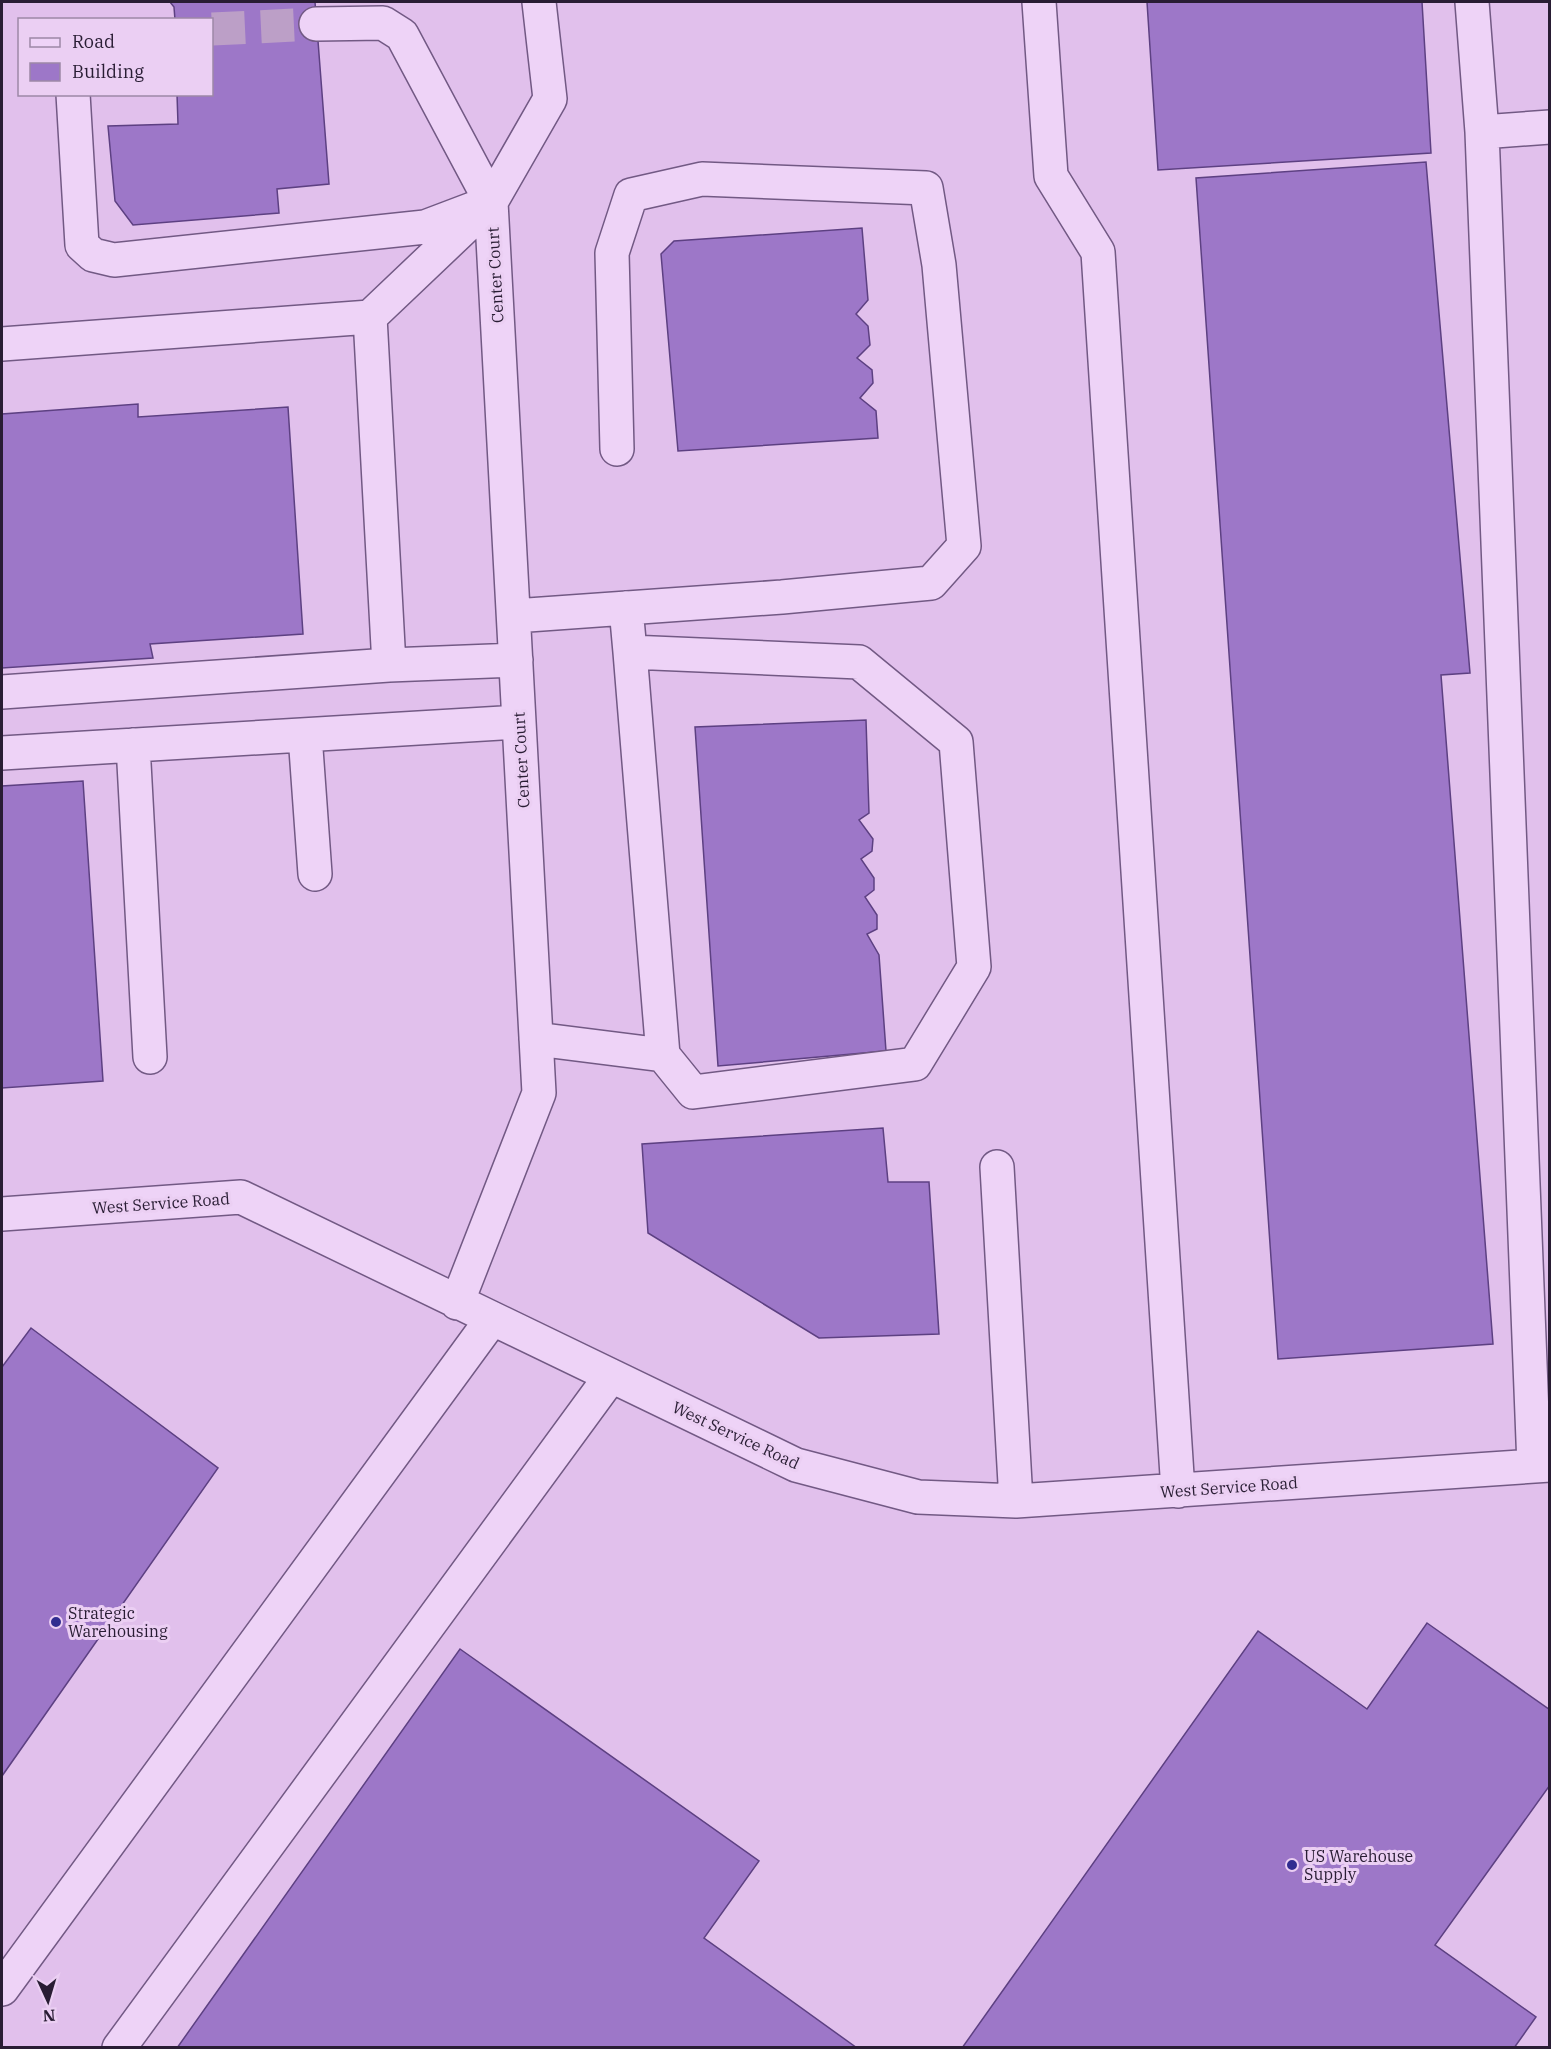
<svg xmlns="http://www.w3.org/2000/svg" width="1551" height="2049" font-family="'IBM Plex Serif',serif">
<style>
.building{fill:#9d77c8;stroke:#5d4082;stroke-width:1.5}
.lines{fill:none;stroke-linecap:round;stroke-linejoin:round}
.minor-tunnel{stroke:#bc9fc7;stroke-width:33;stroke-dasharray:33 16;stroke-linecap:butt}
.minor-casing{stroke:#725984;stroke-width:36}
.minor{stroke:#eed3f7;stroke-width:33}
.poi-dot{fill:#302c90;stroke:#ebcff3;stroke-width:2}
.labels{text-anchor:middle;stroke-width:6;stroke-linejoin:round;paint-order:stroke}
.street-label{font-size:16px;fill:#291d34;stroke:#ebcff3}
.poi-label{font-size:16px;fill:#291d34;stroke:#ebcff3;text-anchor:start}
</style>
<rect width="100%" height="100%" fill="#e1c0ec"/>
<path class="building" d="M170 2H315L329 184 277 189 279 213 133 225 115 201 108 126 178 124 177 94H212V20H175L174 7Z
M1147 2H1422L1431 153 1158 170Z
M1426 162 1470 673 1441 675 1493 1344 1278 1359 1196 178Z
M862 228 868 300 856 314 868 326 870 345 857 358 872 370 873 383 860 398 876 411 878 438 678 451 661 254 674 241Z
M138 404V417L288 407 303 634 150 644 153 658 2 668V414Z
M866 720 869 813 859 820 873 839 872 851 861 859 874 878V890L865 897 877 915V929L867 934 879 955 886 1051 718 1066 695 727Z
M83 781 103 1081 2 1088V786Z
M883 1128 888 1182H929L939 1334 819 1338 648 1233 642 1144Z
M31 1328 218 1468 2 1776V1367Z
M1427 1623 1550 1710V1785L1435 1945 1536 2017 1514 2048H962L1258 1631 1367 1709Z
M460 1649 759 1861 704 1938 857 2048H177Z"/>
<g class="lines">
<path class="minor-tunnel" d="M212 29 316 24"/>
<g class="minor-casing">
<path id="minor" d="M1039 2 1051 176 1098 252 1178 1491
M1472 2 1482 132 1534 1466
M73 94 82 245 93 255 114 260 425 227 491 202 402 35 383 23 316 24
M1482 132 1550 127
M2 344 370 317
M626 608 630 652 663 1055 693 1092 915 1064 974 967 956 742 859 662 630 652
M514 616 782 597 931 583 964 546 939 265 926 188 702 179 631 195 612 253 617 449
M516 660 389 665 370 317 491 202 550 99 539 2
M2 692 389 665
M305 735 315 874
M133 745 150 1057
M2 753 519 722
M536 1039 663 1055
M997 1167 1016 1501
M2 1214 241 1197 796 1465 918 1497 1016 1501 1550 1465
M457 1303 539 1093 491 202
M2 1989 492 1319
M119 2048 611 1376"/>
</g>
<use href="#minor" class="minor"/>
</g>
<g class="poi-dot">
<circle cx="56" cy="1622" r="6"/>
<circle cx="1292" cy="1865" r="6"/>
</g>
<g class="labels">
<g class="street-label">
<text transform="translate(495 275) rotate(-93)" y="6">Center Court</text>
<text transform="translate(521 760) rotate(-93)" y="6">Center Court</text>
<text transform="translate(161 1203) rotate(-4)" y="6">West Service Road</text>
<text transform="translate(736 1435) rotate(25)" y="6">West Service Road</text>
<text transform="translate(1229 1487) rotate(-4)" y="6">West Service Road</text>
</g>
<g class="poi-label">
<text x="68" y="1619">Strategic<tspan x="68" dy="18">Warehousing</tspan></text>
<text x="1304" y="1862">US Warehouse<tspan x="1304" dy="18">Supply</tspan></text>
</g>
</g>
<rect width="1551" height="2049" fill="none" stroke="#291d34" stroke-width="6"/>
<rect x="18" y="18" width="195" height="78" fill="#ebcff3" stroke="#9d88a7" stroke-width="1.5"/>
<rect x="30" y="38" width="30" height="9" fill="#eed3f7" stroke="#9d88a7" stroke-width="1.5"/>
<text x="72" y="48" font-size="18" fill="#291d34">Road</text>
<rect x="30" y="63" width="30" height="18" fill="#9d77c8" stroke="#9d88a7" stroke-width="1.5"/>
<text x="72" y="78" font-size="18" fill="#291d34">Building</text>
<g transform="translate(48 2001) rotate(176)" stroke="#ebcff3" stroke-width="4.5" paint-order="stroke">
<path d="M0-4.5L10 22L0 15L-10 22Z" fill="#291d34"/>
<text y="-9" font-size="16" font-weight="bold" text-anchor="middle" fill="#291d34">N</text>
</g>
</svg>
